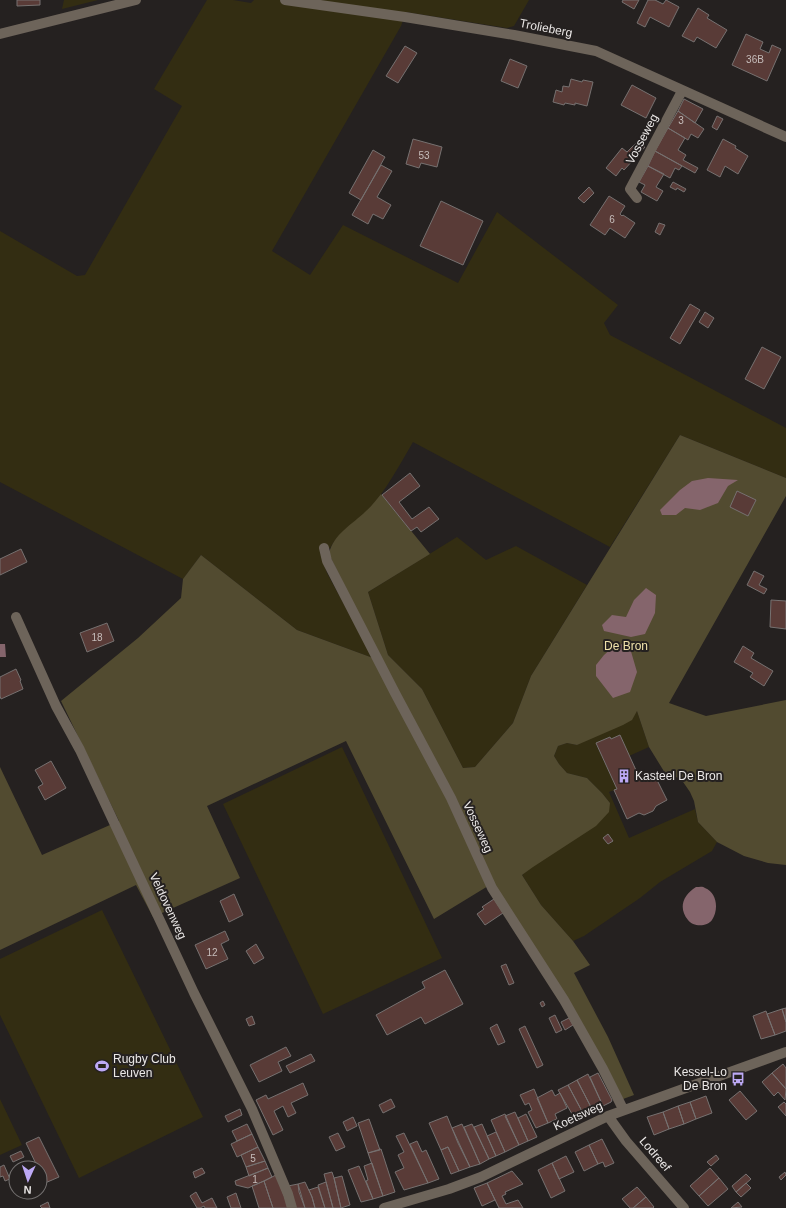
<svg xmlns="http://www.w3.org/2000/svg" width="786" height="1208" font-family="Helvetica,sans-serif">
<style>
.green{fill:#332d12}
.forest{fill:#524b30}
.water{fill:#85656c}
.building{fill:#593b37;stroke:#767170}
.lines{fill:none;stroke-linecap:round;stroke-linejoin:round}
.minor{stroke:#6d645a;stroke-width:10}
.labels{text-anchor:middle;stroke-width:4;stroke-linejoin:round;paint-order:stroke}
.number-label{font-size:10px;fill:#c6bdbb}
.street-label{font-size:12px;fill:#ebe8e7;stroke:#252120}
.park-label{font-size:12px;fill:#eee1aa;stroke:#252120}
.poi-label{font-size:12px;fill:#ebe8e7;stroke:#252120;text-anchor:start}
</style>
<rect width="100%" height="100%" fill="#252120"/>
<path class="green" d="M64 0H98L62 9Z
M207 0H233L251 3 254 0H529L514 26 507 28 406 12 401 26 272 251 310 275 343 225 458 283 497 212 618 305 604 323 610 335 786 428V478L680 435 610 547 413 442C400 464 385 493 367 511 354 524 339 532 330 548L320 552 327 573 373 658 297 630 201 555 183 579 0 482V231L77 276 85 275 182 106 154 89Z
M457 537 486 560 516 546 587 585 531 676 513 723 475 767 463 768 422 689 388 655 368 592Z
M637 711 649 747 629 756 610 737 596 744 617 789 609 792 629 838 695 809 698 822 717 842 712 851 660 882 640 898 584 936 573 941 541 905 522 875 610 803 602 793 587 778 567 773 559 764 554 756 558 746 567 743 577 745Z
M342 747 442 958 323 1014 223 804Z
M102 910 203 1117 79 1178 0 1015V959Z
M0 1099 22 1145 0 1155Z"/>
<path class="forest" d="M680 435 786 478V496L669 703 706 716 786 700V865L768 863 744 856 717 842 698 822 694 801 690 792 681 779 665 773 649 747 637 711 632 720 623 725 577 745 567 743 558 746 554 756 559 764 567 773 587 778 602 793 610 803 609 812 596 826 533 867 522 875 541 905 573 941 590 965 574 973 608 1037 634 1095 623 1099 493 883 434 919 346 741 207 806 240 878 153 917 136 885 0 950V767L42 855 119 821 61 701 138 638 181 598 183 579 201 555 297 630 373 658 362 622 329 554C333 534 353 524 366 511 372 506 376 500 381 494L430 554 368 592 388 655 422 689 463 768 475 767 513 723 531 676Z"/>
<path class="water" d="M708 478 738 480 728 486 718 503 700 510 685 508 676 515H662L660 510 680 490 692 481Z
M646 588 656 595 655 613 645 634 631 637 604 631 602 625 612 615 626 617 634 600Z
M0 644H5L6 657H0Z
M623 644 630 648 637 672 630 692 613 698 596 676V665L604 655 615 645Z
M696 887C699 887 703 886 705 888 717 893 719 909 712 920 707 927 693 927 688 920 678 908 683 895 696 887Z"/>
<path class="building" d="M17 0H40V5L17 6Z
M623 0H639L634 9 622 2Z
M648 0H655L663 4 666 0 679 7 669 27 650 17 645 27 637 23Z
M698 8 709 15 707 18 727 30 716 48 697 37 694 42 682 36Z
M746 34 763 42 760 49 769 53 772 45 781 49 767 81 732 65Z
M405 46 417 53 398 83 386 76Z
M510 59 527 66 518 88 501 81Z
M571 79 582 82 583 80 593 82 587 106 575 103V105L565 103 564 105 553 102 556 90 562 92 563 86 569 87Z
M632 85 656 98 646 118 621 105Z
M684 99 703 109 695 123 678 111Z
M678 111 704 129 698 138 691 134 688 140 668 128Z
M717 116 723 119 717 130 712 127Z
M668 128 685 138 678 150 686 155 683 160 698 168 695 173 655 151Z
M413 139 442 147 437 167 421 163 419 168 406 164Z
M723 139 736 146 735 148 748 156 738 174 725 166 720 177 707 170Z
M638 141 645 147 624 170 622 168 616 176 606 168 622 148 627 152Z
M373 150 385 157 361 200 349 193Z
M655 151 682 166 679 170 675 168 670 178 648 166Z
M381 165 392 171 377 197 391 205 383 219 373 214 368 224 352 215Z
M648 166 664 174 656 187 663 191 657 201 641 192 645 185 639 182Z
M673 182 686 189 684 192 677 188 676 190 670 187Z
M589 187 594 193 584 203 578 198Z
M609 196 625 206 620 214 622 216 623 215 635 223 625 238 610 228 605 235 590 225Z
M441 201 483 221 463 265 420 246Z
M659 223 665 225 660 235 655 232Z
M690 304 700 310 680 344 670 338Z
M705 312 714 318 708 328 699 322Z
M762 347 781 357 764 389 745 379Z
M410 473 420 486 399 502 412 519 429 507 439 519 421 532 417 527 411 531 382 495Z
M737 491 756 500 748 516 730 507Z
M21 549 27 562 0 575V559Z
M754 571 764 576 759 585 767 589 764 594 747 585Z
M771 600 786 601V629L770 627Z
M107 623 114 641 87 652 80 633Z
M743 646 754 653 751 658 773 671 764 686 750 677 753 673 734 662Z
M16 669 21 680 20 681 23 689 1 699 0 696V677Z
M620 735 640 779 653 772 667 800 656 806 653 811 644 815 639 813 627 819 614 790 617 789 596 743 610 737 611 739Z
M51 761 66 788 45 800 38 787 43 784 35 770Z
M608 834 613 841 608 844 603 838Z
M234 894 243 915 229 922 220 901Z
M494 899 503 913 485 925 477 914 484 909 482 907Z
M225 931 229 940 221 944 228 959 206 969 195 945Z
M256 944 264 958 254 964 246 951Z
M506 964 514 983 509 985 501 966Z
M445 970 463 1004 425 1024 421 1017 387 1035 376 1015 425 988 422 982Z
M543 1001 545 1005 542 1007 540 1003Z
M786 1008V1022L782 1009Z
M782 1009 786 1022V1031L775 1035 767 1014Z
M766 1011 775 1035 761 1039 753 1016Z
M555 1015 562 1030 556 1033 549 1018Z
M252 1016 255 1024 249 1026 246 1019Z
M569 1018 573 1025 565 1030 561 1022Z
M497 1024 505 1042 498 1045 490 1028Z
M525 1026 543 1065 537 1068 519 1029Z
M286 1047 291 1056 278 1062 282 1071 259 1082 250 1065Z
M311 1054 315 1061 290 1073 286 1066Z
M783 1064 786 1068V1089L772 1073Z
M598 1073 612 1100 611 1102 603 1106 590 1077Z
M772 1073 786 1089 785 1100 778 1092 774 1096 762 1082Z
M588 1074 603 1106 593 1111 577 1080Z
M577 1080 593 1111 584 1115 568 1085Z
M303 1083 308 1095 291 1103 296 1113 288 1117 283 1106 274 1111 283 1130 273 1135 256 1100 266 1095 268 1099Z
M568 1085 584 1115 575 1119 558 1090Z
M534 1089 548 1123 536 1128 528 1112 532 1110 529 1103 525 1105 520 1095Z
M552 1090 555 1096 560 1093 567 1108 555 1114 557 1119 548 1123 537 1098Z
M740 1091 757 1111 746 1120 729 1100Z
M706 1096 712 1113 696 1119 690 1102Z
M391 1099 395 1107 383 1113 379 1105Z
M690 1102 696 1119 684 1124 678 1106Z
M784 1102 786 1104V1116L778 1107Z
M678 1106 684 1124 669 1129 663 1112Z
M240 1109 242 1115 228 1122 225 1116Z
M515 1112 528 1141 519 1145 505 1116Z
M663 1112 669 1129 654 1135 647 1117Z
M505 1114 519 1145 505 1152 491 1120Z
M526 1114 537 1137 528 1141 518 1118Z
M447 1116 458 1143 470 1167 459 1171 448 1147 441 1150 429 1123Z
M353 1117 357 1126 347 1131 343 1122Z
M369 1119 380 1150 368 1153 358 1123Z
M247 1124 252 1134 237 1141 232 1131Z
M462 1124 480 1164 470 1167 452 1128Z
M472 1124 489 1159 480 1164 464 1127Z
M482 1124 496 1156 489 1159 474 1127Z
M496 1132 505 1152 496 1156 487 1136Z
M338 1133 345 1147 336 1151 329 1137Z
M404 1133 428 1183 404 1190 395 1172 404 1168 398 1155 404 1152 396 1136Z
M252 1134 258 1147 237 1157 231 1144Z
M39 1137 59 1177 45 1183 40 1173V1168H38L26 1143Z
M602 1139 614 1163 605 1167 603 1162 598 1164 589 1145Z
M417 1141 422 1152 426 1150 439 1179 428 1183 410 1144Z
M589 1145 598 1164 584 1171 575 1152Z
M258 1147 265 1161 246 1167 241 1155Z
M448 1147 459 1171 451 1174 441 1150Z
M381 1149 395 1192 383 1196 368 1153Z
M21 1151 24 1157 13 1162 10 1156Z
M716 1155 719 1159 711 1166 707 1162Z
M566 1156 574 1172 559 1179 552 1163Z
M265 1161 268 1168 249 1176 246 1167Z
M372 1163 383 1196 373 1199 366 1181 368 1180 364 1166Z
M552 1163 565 1191 551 1198 538 1170Z
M4 1165 10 1179 5 1181 3 1176 0 1177V1167Z
M359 1166 373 1199 361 1202 348 1170Z
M202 1168 205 1173 195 1178 193 1172Z
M268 1168 272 1177 264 1181 248 1188 236 1185 235 1181Z
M710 1168 719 1178 699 1196 690 1186Z
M512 1171 523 1184 505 1192 506 1194 502 1196 506 1204 518 1200 523 1208H499L487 1183Z
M332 1172 334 1178 341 1208H333L324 1174Z
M785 1172 786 1175 781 1180 779 1177Z
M746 1174 751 1179 736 1192 732 1186Z
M276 1175 289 1208H273L264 1181Z
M342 1176 350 1205 341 1208 334 1178Z
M719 1178 728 1189 708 1206 699 1196Z
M264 1181 273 1208H259L252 1186Z
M305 1182 312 1197 315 1208H305L298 1184Z
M326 1182 333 1208H325L318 1185Z
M487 1183 495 1200 482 1206 474 1188Z
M746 1183 751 1188 741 1197 736 1192Z
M298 1184 299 1192 305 1208H296L288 1186Z
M318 1187 325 1208H315L312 1197 309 1190Z
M637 1187 646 1197 633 1208H630L622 1199Z
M196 1192 202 1203 212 1198 217 1208H205L204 1206 200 1208H197L190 1196Z
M236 1193 241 1208H231L227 1197Z
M646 1197 654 1207 653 1208H633Z
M48 1202 50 1208H42L40 1206Z
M738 1202 742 1207 731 1208Z"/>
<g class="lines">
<path class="minor" d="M285 0 405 17 514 35 596 51 786 137
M0 34 136 0
M637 198 630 189 682 91
M324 548 327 561 395 693 451 798 492 888 564 1000 603 1069 623 1109
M16 617 56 706 80 750 194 993 252 1109 288 1194 292 1208
M608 1116 626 1141 684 1208
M384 1208 449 1189 481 1177 608 1116 786 1052"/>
</g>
<defs>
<g id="building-bare" transform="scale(1.08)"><path d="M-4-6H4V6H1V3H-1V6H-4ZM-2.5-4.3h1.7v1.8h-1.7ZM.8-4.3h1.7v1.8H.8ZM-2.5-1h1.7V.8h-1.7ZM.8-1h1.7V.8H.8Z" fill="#bda9f5" stroke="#252120" stroke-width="2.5" paint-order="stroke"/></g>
<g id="stadium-bare" transform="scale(1.08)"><path d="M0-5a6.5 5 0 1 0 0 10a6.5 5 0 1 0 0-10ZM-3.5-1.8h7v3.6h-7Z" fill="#bda9f5" stroke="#252120" stroke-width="2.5" paint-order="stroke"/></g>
<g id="bus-bare" transform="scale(1.08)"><path d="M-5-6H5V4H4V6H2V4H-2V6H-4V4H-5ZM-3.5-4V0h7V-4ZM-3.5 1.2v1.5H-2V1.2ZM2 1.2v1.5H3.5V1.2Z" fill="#bda9f5" stroke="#252120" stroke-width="2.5" paint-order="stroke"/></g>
</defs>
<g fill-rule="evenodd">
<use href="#building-bare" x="624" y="776"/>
<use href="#stadium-bare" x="102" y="1066"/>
<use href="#bus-bare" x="738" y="1079"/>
</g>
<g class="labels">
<g class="number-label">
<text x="755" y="63">36B</text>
<text x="681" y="124">3</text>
<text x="424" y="159">53</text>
<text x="612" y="223">6</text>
<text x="97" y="641">18</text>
<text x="212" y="956">12</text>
<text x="253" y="1162">5</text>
<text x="255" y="1183">1</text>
</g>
<g class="street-label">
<text transform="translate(546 28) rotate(11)" y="4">Trolieberg</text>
<text transform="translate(642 139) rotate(-62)" y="4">Vosseweg</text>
<text transform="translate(478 827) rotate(65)" y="4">Vosseweg</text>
<text transform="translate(168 906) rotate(65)" y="4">Veldovenweg</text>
<text transform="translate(578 1116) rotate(-25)" y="4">Koetsweg</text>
<text transform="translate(655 1154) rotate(49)" y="4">Lodreef</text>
</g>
<g class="park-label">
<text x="626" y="650">De Bron</text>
</g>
<g class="poi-label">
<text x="635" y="780">Kasteel De Bron</text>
<text x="113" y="1063">Rugby Club<tspan x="113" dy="14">Leuven</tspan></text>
<text x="727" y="1076" text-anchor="end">Kessel-Lo<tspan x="727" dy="14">De Bron</tspan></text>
</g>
</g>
<g transform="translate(28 1180) rotate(183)"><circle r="19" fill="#252120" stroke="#747170"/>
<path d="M0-3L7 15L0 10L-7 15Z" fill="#bda9f5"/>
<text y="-6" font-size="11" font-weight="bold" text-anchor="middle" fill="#ebe8e7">N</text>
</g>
</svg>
